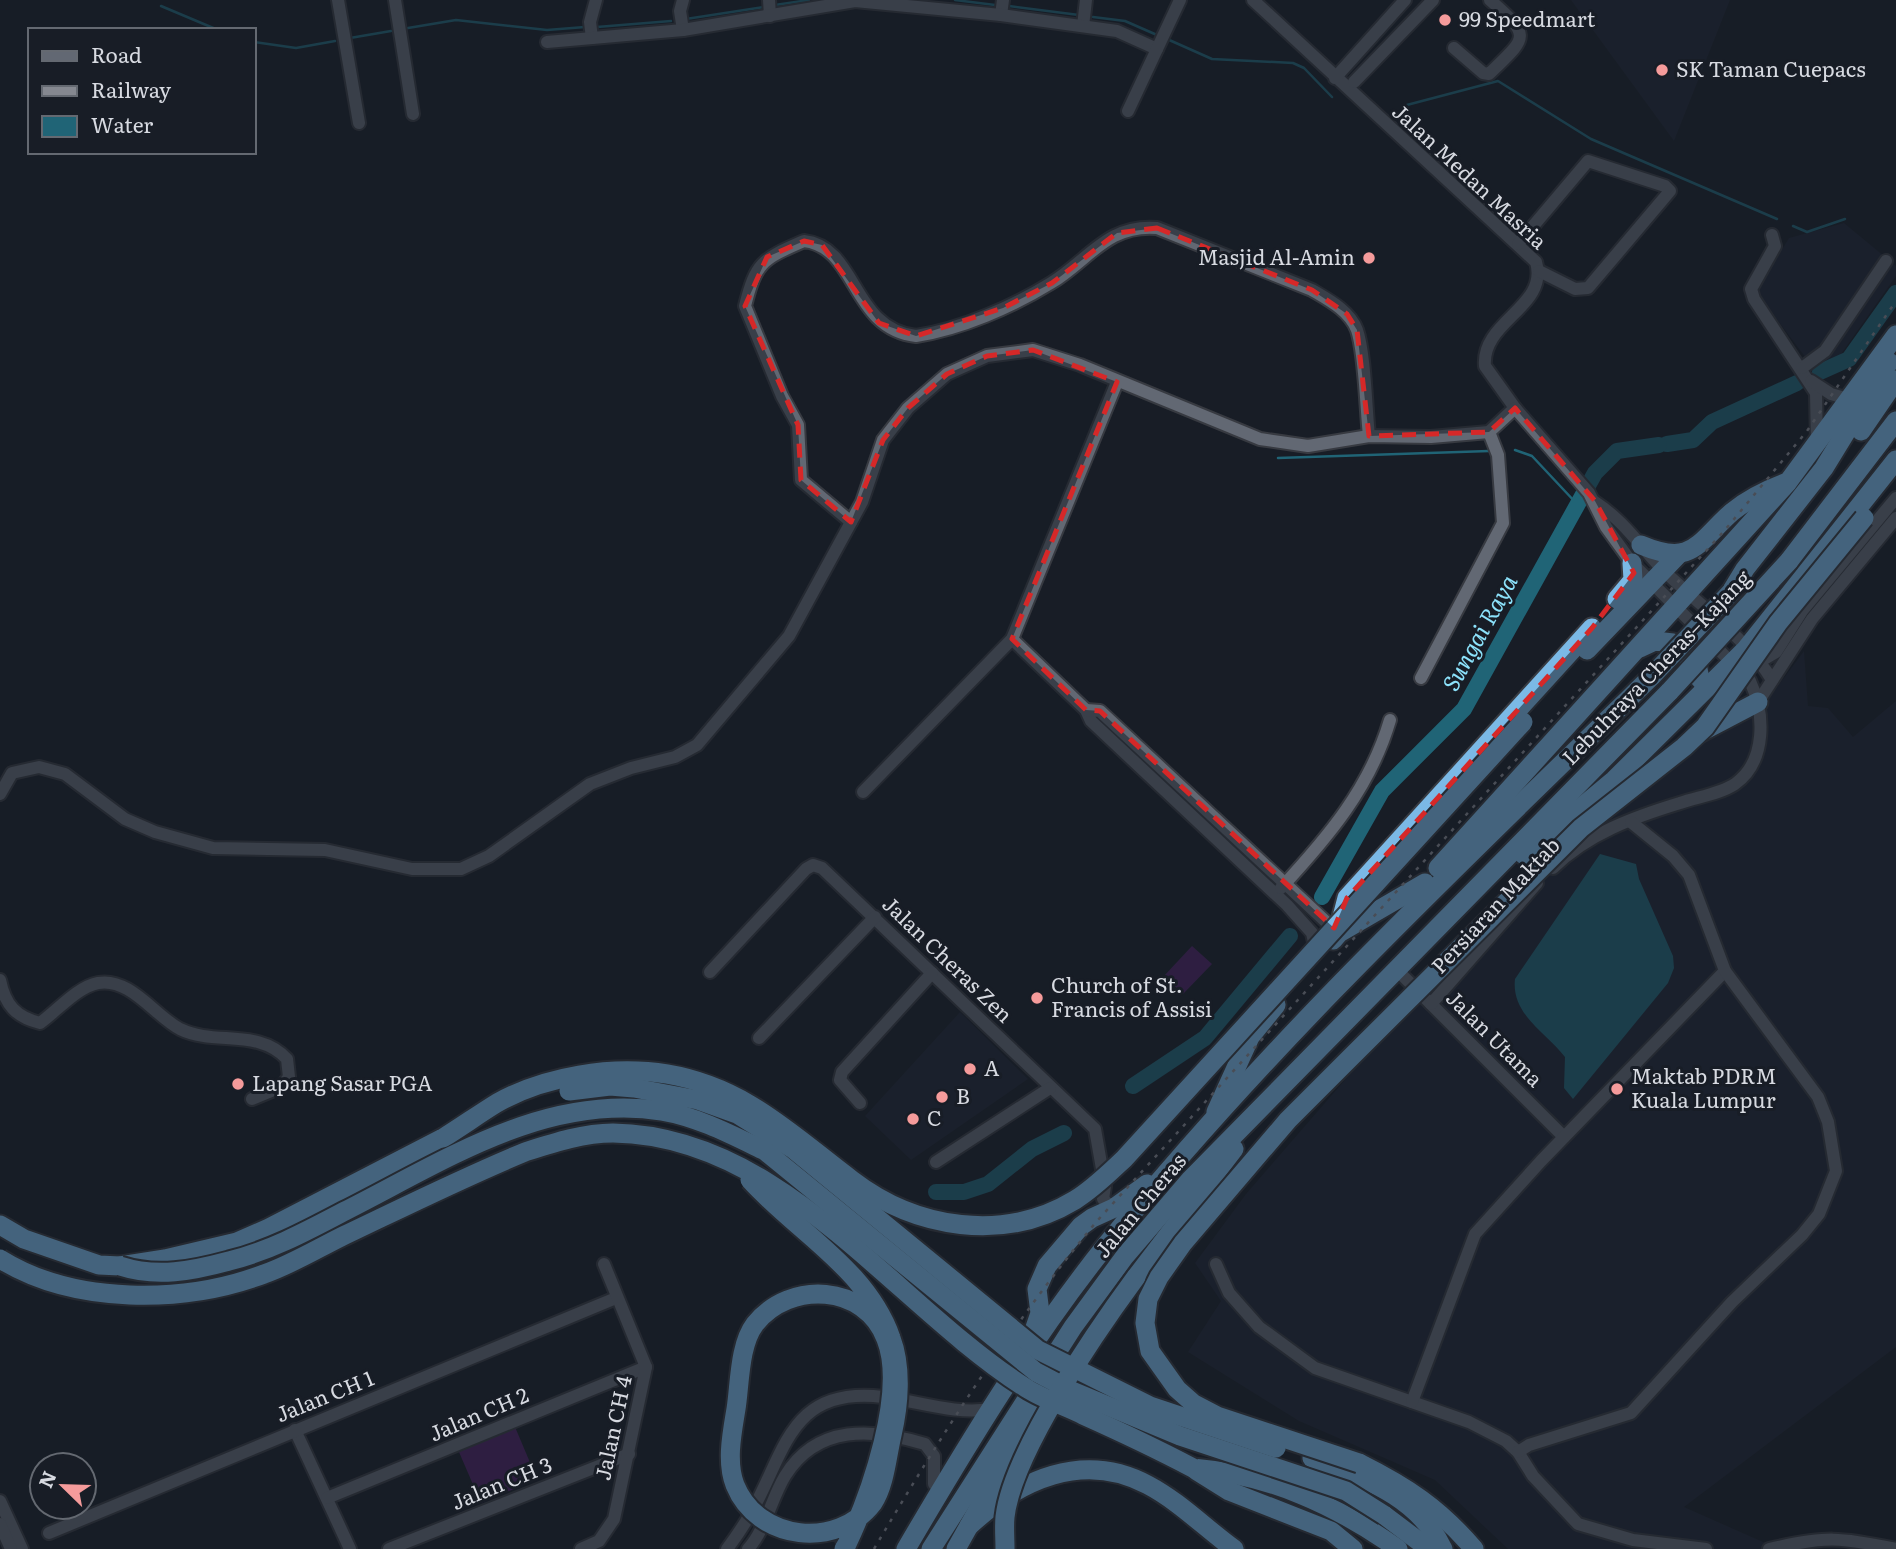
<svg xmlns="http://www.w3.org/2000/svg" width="1896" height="1549" font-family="Literata,serif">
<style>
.built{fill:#1e2533}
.green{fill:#4a2163}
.water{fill:#206476}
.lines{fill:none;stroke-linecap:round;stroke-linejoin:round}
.stream{stroke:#206476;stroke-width:2.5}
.river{stroke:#206476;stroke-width:16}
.minor-casing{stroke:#373a41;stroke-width:16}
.highway-casing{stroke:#373a41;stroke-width:23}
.minor{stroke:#626873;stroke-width:12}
.highway{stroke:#7bb9e6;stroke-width:19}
.rail{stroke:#858890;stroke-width:2.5;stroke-dasharray:3.5 7;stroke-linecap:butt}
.highway-bridge-casing{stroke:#373a41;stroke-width:23;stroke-linecap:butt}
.highway-bridge{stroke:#7bb9e6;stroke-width:19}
.marked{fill:none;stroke:#d62828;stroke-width:5;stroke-dasharray:14 9;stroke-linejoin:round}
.poi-dot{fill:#f59b9b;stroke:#181d26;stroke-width:2.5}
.labels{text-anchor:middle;stroke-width:6;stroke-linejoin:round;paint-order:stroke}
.poi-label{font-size:21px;fill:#d7dae1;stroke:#181d26;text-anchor:start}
.street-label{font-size:21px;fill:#d7dae1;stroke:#181d26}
.water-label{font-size:23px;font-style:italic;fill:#8ce2fb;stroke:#181d26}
</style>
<rect width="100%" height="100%" fill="#181d26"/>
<g class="built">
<polygon points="1571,0 1730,0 1674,141"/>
<polygon points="1844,223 1896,266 1896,276 1839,357 1815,370 1756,292 1789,238"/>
<polygon points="1804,651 1808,706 1828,708 1853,737 1896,701 1896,1347 1684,1507 1779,1549 1508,1549 1435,1480 1299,1421 1188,1352 1221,1301 1195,1263 1246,1194 1429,983 1493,901 1550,845 1734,723 1759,711"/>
<polygon points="960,1012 1028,1079 911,1160 865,1116"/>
</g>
<g class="green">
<polygon points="1192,946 1212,964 1183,994 1164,976"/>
<polygon points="515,1427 537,1479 481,1503 459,1452"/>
</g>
<path class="water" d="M1600,854l36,10 3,15 34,77 1,12 -6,15 -95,116 -9,-11 1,-31c-19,-25 -54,-42 -50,-78z"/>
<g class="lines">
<g class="stream">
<polyline points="955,0 995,5"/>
<polyline points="775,5 809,0"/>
<polyline points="161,6 218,30"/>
<polyline points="1009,6 1079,15"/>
<polyline points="1093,17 1125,21 1157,35"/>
<polyline points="686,19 764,7"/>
<polyline points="597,27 671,21"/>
<polyline points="408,28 456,20 547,30 585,27"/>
<polyline points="350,38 391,31"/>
<polyline points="1167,39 1212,59 1293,63 1304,68 1332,97"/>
<polyline points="254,42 296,48 335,41"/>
<polyline points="1403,106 1498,81 1591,139 1777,219"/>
<polyline points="1793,226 1807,232 1845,219"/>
<polyline points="1515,450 1532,456 1577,504"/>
<polyline points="1278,458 1489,451"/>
</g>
<g class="river">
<polyline points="1820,372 1849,359 1896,293"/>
<polyline points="1667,444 1693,440 1712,422 1797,383"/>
<polyline points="1322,897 1382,791 1464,709 1595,473 1617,451 1659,445"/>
<polyline points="1133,1086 1205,1038 1290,936"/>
<polyline points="936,1192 964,1192 988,1184 1032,1149 1064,1133"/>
</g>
<g class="minor-casing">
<g id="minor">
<polyline points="338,0 359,123"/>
<polyline points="395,0 413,114"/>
<polyline points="769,0 770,16"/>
<path d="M1253,0l283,262c13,45 -55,59 -51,104l30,42 74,85 17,34 26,36 118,118c15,32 17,80 -15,103 -15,10 -38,13 -55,19 -46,14 -93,31 -127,65"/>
<polyline points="1001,15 1003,0"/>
<polyline points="1083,26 1086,0"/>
<polyline points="683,30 680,11 683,0"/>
<polyline points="592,38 590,22 596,0"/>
<polyline points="547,42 683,30 855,1 1001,15 1117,31 1157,49"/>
<path d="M1454,48l29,25 6,1c39,-38 43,-37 1,-74"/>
<polyline points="1335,78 1405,0"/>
<polyline points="1354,82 1433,0"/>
<polyline points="1128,111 1180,0"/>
<polyline points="1772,235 1775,246 1751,289 1754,299 1816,393 1817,442"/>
<polyline points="1518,244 1588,161 1665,186 1670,191 1588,288 1575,289 1539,271"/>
<polyline points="1802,368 1825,351 1886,261"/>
<polyline points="1811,381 1831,394 1848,399"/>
<path d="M1595,502c28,18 45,44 68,68 34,33 85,70 109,110"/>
<path d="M851,522l-50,-42 -3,-55 -16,-29 -37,-90c11,-45 18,-47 59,-65 54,6 47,88 112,95 45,-7 96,-29 135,-53 38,-23 56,-59 106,-55l155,62c17,10 38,21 45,40 8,23 9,79 12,106"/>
<polyline points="1012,639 1086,710 1091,721 1287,905 1312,933 1316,951"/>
<polyline points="1759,662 1776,652 1802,611 1896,498"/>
<polyline points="1421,678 1503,523 1498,455 1489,432"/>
<polyline points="1758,702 1812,619 1896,518"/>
<polyline points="1086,710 1100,711 1338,933"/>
<polyline points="863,792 1012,639 1117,382"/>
<polyline points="0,794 12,773 39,767 65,774 125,819 155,832 213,848 325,850 412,869 461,869 489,856 590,784 631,768 675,757 697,745 789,636 862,502 883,440 908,408 947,374 987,356 1033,350 1080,365 1260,439 1308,446 1369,436 1431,437 1489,432 1515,408"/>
<path d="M1281,888c47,-51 89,-100 109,-168"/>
<polyline points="1396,969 1564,1137"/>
<polyline points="710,972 806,869 813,865 822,868 1095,1129 1105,1186 1103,1199 1108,1204 1118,1204"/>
<path d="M0,980c5,25 16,37 40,43 17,-12 37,-36 58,-40 32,-6 57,33 82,46 35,17 78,-1 107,30l2,18 -8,10 -29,12"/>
<polyline points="1431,1004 1537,883"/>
<polyline points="759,1038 875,917"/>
<polyline points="860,1103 840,1080 842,1072 932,973"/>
<polyline points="936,1162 1050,1088"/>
<polyline points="1216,1264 1229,1293 1259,1327 1315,1368 1469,1422 1506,1441 1518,1452 1533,1476 1578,1524 1633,1540 1706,1549"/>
<polyline points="1412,1402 1475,1234 1541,1161 1725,971"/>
<polyline points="295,1430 350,1549"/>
<polyline points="1518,1452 1529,1445 1631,1413 1732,1302 1802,1235 1819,1214 1836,1171 1828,1122 1818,1097 1725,971 1689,875 1673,856 1631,822"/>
<polyline points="327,1498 646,1367"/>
<polyline points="0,1501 22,1549"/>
<polyline points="0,1524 11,1549"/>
<polyline points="49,1533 616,1298"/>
<polyline points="389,1549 629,1454"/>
<polyline points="581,1549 599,1541 614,1519 646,1367 604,1264"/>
<path d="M727,1549c9,-12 17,-24 24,-36 35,-62 39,-127 132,-116 35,4 72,18 107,12"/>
<path d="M748,1549c18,-20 23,-50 37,-73 32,-52 88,-48 140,-32l9,12v28"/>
<path d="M1769,1549c57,-13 71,-12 127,0"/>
</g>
</g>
<g class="highway-casing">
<g id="highway">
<polyline points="1861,431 1896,380"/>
<path d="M1641,545c52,22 56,-2 91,-33 16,-13 34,-22 53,-29"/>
<polyline points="1789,561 1896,421"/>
<polyline points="1731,592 1745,569 1824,468 1889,362"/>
<polyline points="1617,599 1633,580 1632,563"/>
<polyline points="1640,648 1655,641 1673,643 1698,669 1700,679"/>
<polyline points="1587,650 1678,555"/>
<polyline points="1697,734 1758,702"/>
<polyline points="1524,855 1614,780 1746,649 1896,460"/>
<polyline points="1438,868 1788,482 1896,335"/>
<polyline points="1340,925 1347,898 1592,628"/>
<polyline points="1333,940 1339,933 1425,883"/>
<polyline points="1216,1112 1250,1037 1276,1005"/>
<polyline points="0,1225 24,1239 99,1265 120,1266 165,1259 237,1242 269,1228 443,1138"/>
<polyline points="1136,1277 1234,1149"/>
<polyline points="1030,1342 1040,1313 1037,1289 1047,1266 1081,1226 1092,1218 1114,1208 1147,1184"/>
<path d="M1312,1458c52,21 105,37 131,91"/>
<path d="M1359,1463c48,24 80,45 115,86"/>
<path d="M1193,1468c77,7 143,37 205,81"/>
<polyline points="1197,1471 1229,1491 1331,1531 1353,1549"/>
<polyline points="1384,1515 1429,1549"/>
<path d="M969,1526c50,-46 114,-76 179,-41 32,17 57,43 86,64"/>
<path d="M906,1549c61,-104 125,-210 201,-305 165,-204 358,-385 545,-568"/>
<polyline points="931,1549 1073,1327 1125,1256 1190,1180 1670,691"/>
<polyline points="956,1549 1042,1395"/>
</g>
</g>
<use href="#minor" class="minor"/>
<use href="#highway" class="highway"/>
<path class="rail" d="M874,1549c67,-114 139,-227 223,-328l628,-691 82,-99 89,-130"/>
<g class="highway-bridge-casing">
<g id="highway-bridge">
<polyline points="1652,676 1731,592"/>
<polyline points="1670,691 1789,561"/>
<polyline points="569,1091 610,1086 634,1088 698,1100 737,1114 793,1149 1038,1350 1150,1406 1276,1448"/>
<path d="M443,1138c18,-11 36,-24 54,-35 48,-27 115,-38 170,-29 78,13 125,61 185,106 64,49 152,63 223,20 18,-11 33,-26 49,-41l399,-437"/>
<path d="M750,1180c47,52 117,89 141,158 11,29 8,67 1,97 -5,21 -7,50 -19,68 -35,46 -115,39 -138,-18 -9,-23 -3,-52 1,-76 4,-25 3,-64 19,-85 35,-44 110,-40 131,15 21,53 -16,156 -39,205l-3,5"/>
<path d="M0,1259c74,46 184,45 264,15 26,-9 51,-24 77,-37 61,-29 121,-59 184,-85 28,-9 58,-19 88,-19 169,2 281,171 413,255 17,11 39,18 57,27 38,17 74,34 110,53"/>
<path d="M120,1266c37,12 72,5 109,-5 41,-10 78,-30 116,-50 99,-50 200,-118 317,-100 36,6 70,24 103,40l271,221 36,19 108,45 166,55 38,24"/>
<polyline points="1359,1463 1217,1416 1194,1404 1177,1389 1150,1351 1145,1323 1148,1299 1159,1277 1183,1243 1288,1120 1350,1058 1581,828 1684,747 1705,727 1778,623 1864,518"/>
<path d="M1005,1549c0,-11 -1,-22 0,-32 7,-64 92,-187 131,-240"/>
</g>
</g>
<use href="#highway-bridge" class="highway-bridge"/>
</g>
<path d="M0 0H1896V1549H0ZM1157,228l155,62 35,24 10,16 12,106 120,-4 26,-24 80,93 39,72 -42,55 -245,270 -13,30 -234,-217 -14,-1 -74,-71 105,-257 -84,-32 -46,6 -40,18 -39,34 -25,32 -32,82 -50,-42 -3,-55 -53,-119 22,-49 37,-16 18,4 57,78 37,13 87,-28 49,-25 65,-50z" fill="#181d26" fill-opacity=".55" fill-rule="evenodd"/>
<path class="marked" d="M1157,228l155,62 35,24 10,16 12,106 120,-4 26,-24 80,93 39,72 -42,55 -245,270 -13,30 -234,-217 -14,-1 -74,-71 105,-257 -84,-32 -46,6 -40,18 -39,34 -25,32 -32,82 -50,-42 -3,-55 -53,-119 22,-49 37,-16 18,4 57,78 37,13 87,-28 49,-25 65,-50z"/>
<g class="poi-dot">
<circle cx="1445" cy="20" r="7"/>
<circle cx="1662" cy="70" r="7"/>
<circle cx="1369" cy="258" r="7"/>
<circle cx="1037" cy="998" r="7"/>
<circle cx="970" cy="1069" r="7"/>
<circle cx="238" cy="1084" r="7"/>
<circle cx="1617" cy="1089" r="7"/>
<circle cx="942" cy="1097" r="7"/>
<circle cx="913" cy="1119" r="7"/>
</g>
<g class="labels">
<g class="poi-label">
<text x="1459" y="27">99 Speedmart</text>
<text x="1676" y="77">SK Taman Cuepacs</text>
<text x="1355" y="265" text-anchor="end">Masjid Al-Amin</text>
<text x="1051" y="993">Church of St.<tspan x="1051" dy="24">Francis of Assisi</tspan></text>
<text x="984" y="1076">A</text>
<text x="1631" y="1084">Maktab PDRM<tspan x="1631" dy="24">Kuala Lumpur</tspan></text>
<text x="252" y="1091">Lapang Sasar PGA</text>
<text x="956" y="1104">B</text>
<text x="927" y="1126">C</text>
</g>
<g class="street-label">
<text transform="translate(1469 177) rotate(43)" y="7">Jalan Medan Masria</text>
<text transform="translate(1657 668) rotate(-46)" y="7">Lebuhraya Cheras–Kajang</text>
<text transform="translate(1496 906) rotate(-47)" y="7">Persiaran Maktab</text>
<text transform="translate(947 960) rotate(44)" y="7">Jalan Cheras Zen</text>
<text transform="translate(1494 1039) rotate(45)" y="7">Jalan Utama</text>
<text transform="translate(1141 1206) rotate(-50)" y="7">Jalan Cheras</text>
<text transform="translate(325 1397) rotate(-22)" y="7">Jalan CH 1</text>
<text transform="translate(479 1415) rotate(-23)" y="7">Jalan CH 2</text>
<text transform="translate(614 1428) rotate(-78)" y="7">Jalan CH 4</text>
<text transform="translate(502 1484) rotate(-22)" y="7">Jalan CH 3</text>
</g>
<g class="water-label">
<text transform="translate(1480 633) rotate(-61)" y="8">Sungai Raya</text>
</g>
</g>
<rect x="28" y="28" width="228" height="126" fill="#181d26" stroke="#646971" stroke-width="2"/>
<rect x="42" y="51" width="35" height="10" fill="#626873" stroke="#646971" stroke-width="2"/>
<text x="91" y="63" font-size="21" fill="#d7dae1">Road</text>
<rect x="42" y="86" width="35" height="10" fill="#858890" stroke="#646971" stroke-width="2"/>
<text x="91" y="98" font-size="21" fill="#d7dae1">Railway</text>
<rect x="42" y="116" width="35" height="21" fill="#206476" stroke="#646971" stroke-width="2"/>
<text x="91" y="133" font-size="21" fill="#d7dae1">Water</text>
<g transform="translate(63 1486) rotate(293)"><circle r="33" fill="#181d26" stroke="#646971" stroke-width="2"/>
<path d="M0-5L12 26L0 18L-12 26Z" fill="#f59b9b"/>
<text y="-10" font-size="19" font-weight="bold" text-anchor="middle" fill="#d7dae1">N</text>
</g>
</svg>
